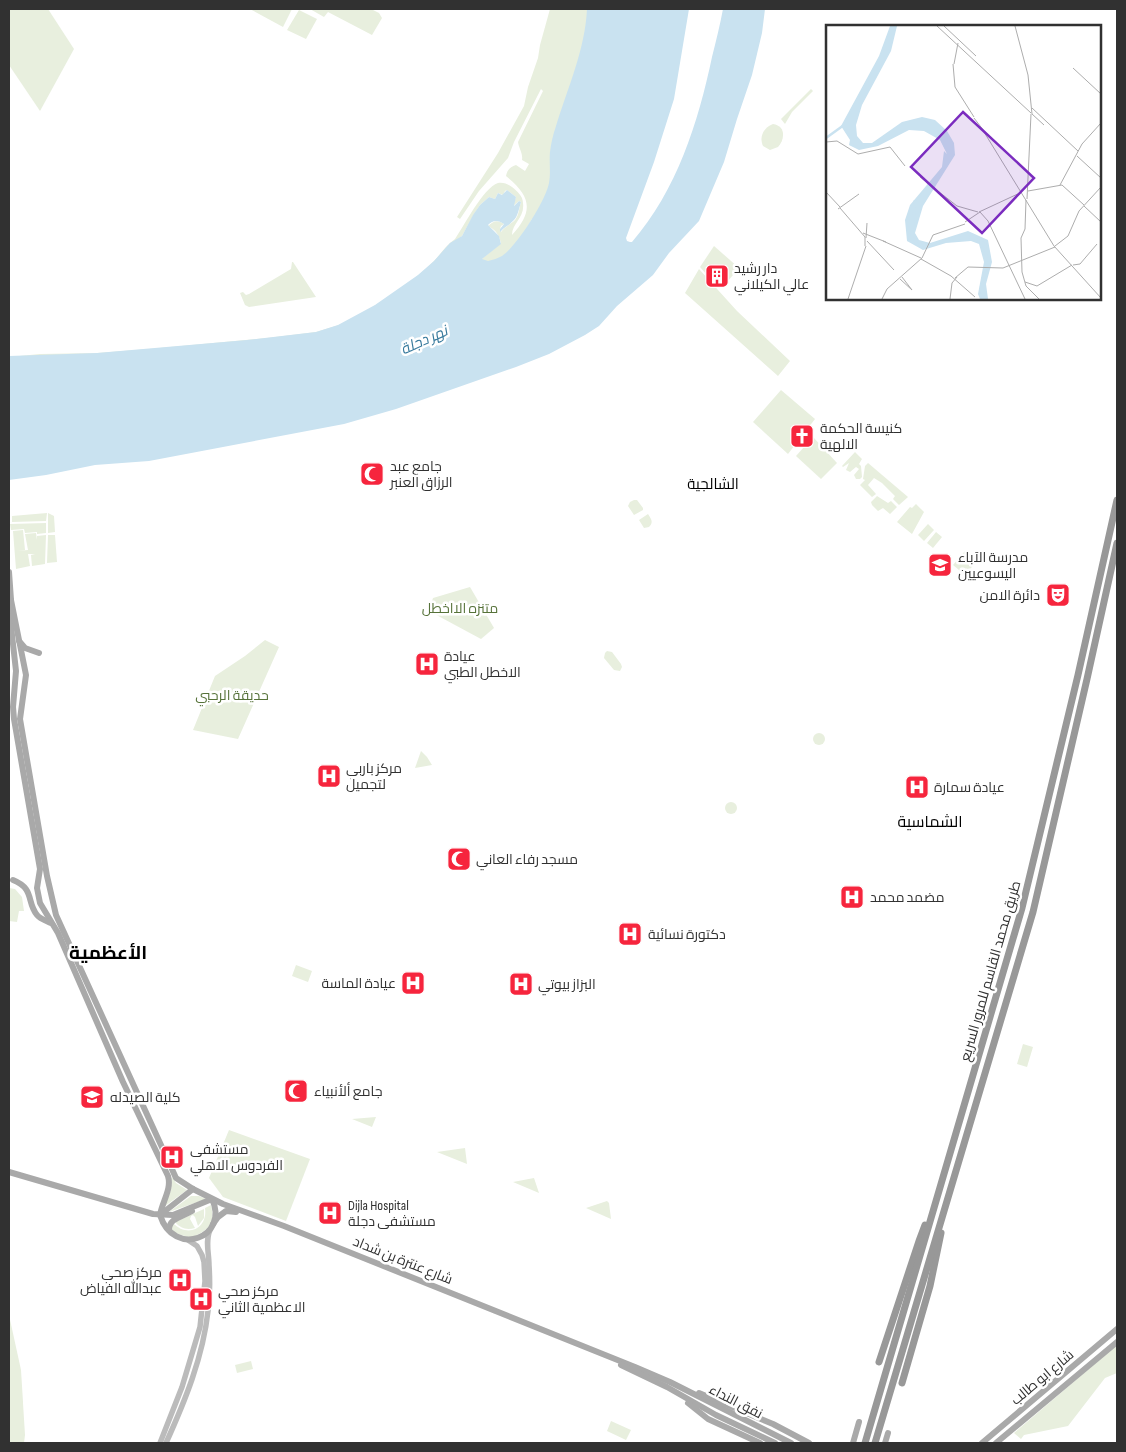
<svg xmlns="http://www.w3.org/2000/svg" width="1126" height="1452" font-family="'Sofia Sans Condensed',Cairo,sans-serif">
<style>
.green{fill:#e8efde}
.water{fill:#c9e2f0}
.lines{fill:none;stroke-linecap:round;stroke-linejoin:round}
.secondary{stroke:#bbb;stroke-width:5.5}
.primary{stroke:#a9a9a9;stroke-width:6}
.highway{stroke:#989898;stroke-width:7}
.labels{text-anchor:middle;stroke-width:5;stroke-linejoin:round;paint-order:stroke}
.poi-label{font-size:14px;fill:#313131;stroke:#fff;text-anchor:start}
.park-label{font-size:14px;fill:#567239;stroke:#fff}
.street-label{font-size:14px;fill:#313131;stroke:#fff}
.water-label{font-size:15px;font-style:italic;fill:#36799c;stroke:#fff}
.neighbourhood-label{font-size:15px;fill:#000;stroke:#fff}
.quarter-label{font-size:16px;fill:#000;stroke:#fff}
.district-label{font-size:19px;font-weight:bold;fill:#000;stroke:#fff}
.inset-river{fill:none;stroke:#c9e2f0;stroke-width:2.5}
.inset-road{fill:none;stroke:#adadad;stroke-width:1}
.view{fill:#7b2cbf;fill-opacity:0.15;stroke:#7b2cbf;stroke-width:2.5}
.inset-edge{fill:none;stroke:#313131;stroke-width:2.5}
</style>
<rect width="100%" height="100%" fill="#fff"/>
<g class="green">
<polygon points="9,9 48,9 74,49 40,111 9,65"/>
<polygon points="250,9 292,9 283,27"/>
<polygon points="310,9 371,9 379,13 382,18 372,35 328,12 324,17"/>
<path d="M550,9h42l-2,24 -5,1 -2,7 5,-2 1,3 -6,10 -1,5 3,4c-1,5 -3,8 -7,12l-1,10 -7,9 -16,53 -1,22 2,6 -1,10 -13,31 -4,6 -5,-1c-4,6 -6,12 -9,18 -8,13 -28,44 -45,25l23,-19c-2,-8 -5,-13 -13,-17 6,-6 10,-6 16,-2l-3,2 -1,3 1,3c4,-6 10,-8 14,-12 4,-5 4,-12 6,-18l-2,-1 -6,5 3,-9 -9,-7 -2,1 -2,4 -5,-2 -3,6 -6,-2 -9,8 -7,11 -11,20 -4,3 -2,3 -1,7 11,11 2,6 -2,2 -47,28 -8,-2 -1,2 5,4 -7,5c9,1 12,-7 19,-12 14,-9 30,-17 45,-24l16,5 -33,22 -24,12 -102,34 -61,13 -28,1 -42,9 -19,2 -38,-4 -55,-1 -18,2 -10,-2 -18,2 -18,-2 -13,-5 31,-3 57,-1 52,-4 118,-11 49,-6 23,-7 19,-9 2,4 17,-11 4,6 23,-8v-2h-2l-19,7 -4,-5 -8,1c22,-14 44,-28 62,-46 8,-8 13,-17 22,-23 9,-13 28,-51 43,-56 5,-1 10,1 14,4 5,4 11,9 11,16 2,15 -11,20 -11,32 22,-24 19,-39 -6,-59 1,-6 4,-9 10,-11l9,6 4,-7 -7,-4c1,-7 -3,-11 -4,-18l25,-51 -2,-2 -27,53 -6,16 -29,33 -19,28 -3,-2 41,-64 26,-47 4,-19 10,-29 2,-13z"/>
<polygon points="299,10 317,19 306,39 287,30"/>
<polygon points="811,89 813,91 792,112 785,124 781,119"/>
<path d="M773,124c13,2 12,15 5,23l-8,3 -7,-4c-4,-9 0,-18 10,-22z"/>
<polygon points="714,246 739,268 727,282 719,288 700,267"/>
<polygon points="292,262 293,262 316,297 249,307 245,305 240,293 243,292 246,295 249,294 291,269"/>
<polygon points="699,269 737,311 790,361 778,376 685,293"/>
<polygon points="781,390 815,419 788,454 753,422"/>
<polygon points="813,437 837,463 821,479 796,456"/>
<polygon points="855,452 862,459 859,464 861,466 862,477 860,479 856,479 854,475 859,469 856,467 850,472 846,470 849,463 843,467 842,466"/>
<polygon points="868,463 908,497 899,505 893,499 895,496 882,483 874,478 868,485 876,494 872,497 860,485 865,480 863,479 865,466"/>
<polygon points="877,496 888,503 891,501 897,507 890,514 883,508 878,511 872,505 871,502"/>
<polygon points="634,500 637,500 643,508 643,510 634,515 628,506 630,502"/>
<polygon points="916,504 924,512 912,534 897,522 910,507 912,508"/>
<polygon points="47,513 46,521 12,522 12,516"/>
<polygon points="48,513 54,516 55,532 48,533"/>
<path d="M648,514c3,5 6,8 1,13l-5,1 -5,-8z"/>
<polygon points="46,523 46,533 37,534 37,532 25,533 24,529 11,530 10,524"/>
<polygon points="928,524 934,530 924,541 918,535"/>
<polygon points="23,530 25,550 17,551 28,550 25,534 36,533 37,540 37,536 46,535 45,564 32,566 31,555 35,554 28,554 30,566 16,569 13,531"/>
<polygon points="936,532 942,537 933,548 927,543"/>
<polygon points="48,535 55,535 57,562 47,563"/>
<polygon points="965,551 977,561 965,575 953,565"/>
<polygon points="470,587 494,628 481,639 429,611 433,598"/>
<polygon points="265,640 279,647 238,739 193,730 215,676 245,656"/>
<polygon points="607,651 612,652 621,664 622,667 620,671 614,670 604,658 605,653"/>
<circle cx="819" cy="739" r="6"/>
<polygon points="421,751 427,757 432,765 415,768"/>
<circle cx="731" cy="808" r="6"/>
<polygon points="9,888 15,889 22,897 24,911 19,911 17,922 9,921"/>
<polygon points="296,965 312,971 308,982 292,976"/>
<polygon points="1023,1044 1033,1047 1027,1067 1017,1064"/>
<polygon points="376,1117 372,1127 352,1119"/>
<polygon points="229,1130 310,1159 286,1221 223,1197 209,1178"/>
<polygon points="465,1148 467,1164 437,1152"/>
<polygon points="172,1177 176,1183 187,1190 165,1206 165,1204 171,1190"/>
<polygon points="534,1178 539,1193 513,1182"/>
<polygon points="191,1196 199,1196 206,1199 169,1212"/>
<polygon points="607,1201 609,1203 611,1219 586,1208"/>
<path d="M211,1205c5,21 -4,25 -20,33l-19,-6 -1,-8 2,-1c14,15 35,6 32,-15z"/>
<path d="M204,1209v9l-6,8 -3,-9 -2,-2 -2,1 -1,3 5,9c-8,2 -14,1 -20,-6z"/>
<polygon points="9,1315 21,1370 25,1435 24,1443 9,1443"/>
<polygon points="1117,1345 1117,1373 1105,1378 1068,1426 1024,1435 1021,1439 1014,1433"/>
<polygon points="251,1361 253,1369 237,1373 235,1365"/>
<polygon points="611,1421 631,1430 626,1440 607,1431"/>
</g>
<path class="water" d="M587,9h102l-15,90 -20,63 -28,76 1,3 3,1h2c45,-52 66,-119 80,-185 4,-16 8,-32 11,-48h42l-3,24 -10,42 -15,44 -13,43 -25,59 -30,32 -16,22 -36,31 -18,20 -14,9 -36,19 -33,13 -120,42 -52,15 -195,37 -54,4 -49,10 -37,5v-124l88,-3 150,-13 69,-8 22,-7 37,-20 43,-30 16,-14 16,-18 12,-7 11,-21 7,-10 9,-8 6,2 3,-6 4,2 5,-5 9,7 -2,9 5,-5 2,1c-2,6 -3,15 -8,19 -5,5 -7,5 -13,11v-3l4,-5c-6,-4 -11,-4 -16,1l11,11 2,8 -19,15 6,2c5,-1 10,-3 14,-5 15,-10 44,-56 47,-73 2,-10 0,-21 1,-31 1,-9 3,-17 6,-26 12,-39 29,-76 31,-117z"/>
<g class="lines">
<g class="secondary">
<polyline points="160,1443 182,1387 200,1327 205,1281 204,1262 202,1255 197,1246 188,1240"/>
<path d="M166,1443c19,-42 37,-86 42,-132 2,-15 2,-31 1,-46 0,-12 -4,-24 1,-35"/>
</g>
<g class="primary">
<path d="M9,572l2,28 -1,17 6,54 -3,36 1,12 26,150 -3,19 3,15 18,30 65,149 45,94c4,13 -6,26 -8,39"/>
<polyline points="11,600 26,675 20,719 47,876 56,915 176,1178 193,1189 223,1204 284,1226 635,1367 670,1382 791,1443"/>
<polyline points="19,641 25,648 39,653"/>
<path d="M13,880c22,9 13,21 24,35 3,4 10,6 14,8"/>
<polyline points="9,1172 153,1214 173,1215 212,1199"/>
<path d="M160,1215c14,44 70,22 52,-16"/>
<polyline points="160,1215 193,1189"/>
<polyline points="213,1224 218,1217 226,1211 236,1212"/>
<path d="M169,1230c0,-12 13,-13 23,-19"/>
<polyline points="621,1365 667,1387 716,1415 775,1443"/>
<polyline points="699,1393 773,1424 809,1443"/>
<polyline points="688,1403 708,1419 760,1443"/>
<polyline points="853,1443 859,1422"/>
<polyline points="885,1443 888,1433"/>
<polyline points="982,1443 1117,1329"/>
<polyline points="996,1443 1117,1342"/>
</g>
<g class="highway">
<polyline points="879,1362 919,1241 925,1225"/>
<polyline points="902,1383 930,1286 941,1233"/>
<polyline points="865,1443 1022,908 1078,675 1117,500"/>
<polyline points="875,1443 1033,912 1087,679 1117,543"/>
</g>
</g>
<defs>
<g id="building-square" transform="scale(1.25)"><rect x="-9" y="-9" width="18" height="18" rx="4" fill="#f6253d" stroke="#fff"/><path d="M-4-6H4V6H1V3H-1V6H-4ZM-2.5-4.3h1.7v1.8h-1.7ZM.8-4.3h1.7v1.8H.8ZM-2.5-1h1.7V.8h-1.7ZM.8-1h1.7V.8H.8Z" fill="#fff"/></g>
<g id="church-square" transform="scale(1.25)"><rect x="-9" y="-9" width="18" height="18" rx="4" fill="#f6253d" stroke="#fff"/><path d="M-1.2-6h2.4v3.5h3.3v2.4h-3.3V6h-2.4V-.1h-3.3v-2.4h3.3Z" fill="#fff"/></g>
<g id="mosque-square" transform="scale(1.25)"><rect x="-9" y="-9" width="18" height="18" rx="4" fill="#f6253d" stroke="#fff"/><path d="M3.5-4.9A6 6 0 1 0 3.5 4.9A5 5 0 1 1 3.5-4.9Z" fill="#fff"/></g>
<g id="school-square" transform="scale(1.25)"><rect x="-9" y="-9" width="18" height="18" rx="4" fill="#f6253d" stroke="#fff"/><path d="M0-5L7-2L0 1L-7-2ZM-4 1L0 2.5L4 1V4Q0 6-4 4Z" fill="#fff"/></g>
<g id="theatre-square" transform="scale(1.25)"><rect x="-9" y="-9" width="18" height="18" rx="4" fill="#f6253d" stroke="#fff"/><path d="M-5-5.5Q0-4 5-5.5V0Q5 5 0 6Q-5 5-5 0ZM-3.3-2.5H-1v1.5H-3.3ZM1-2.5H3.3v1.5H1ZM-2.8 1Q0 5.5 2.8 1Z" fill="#fff"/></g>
<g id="hospital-square" transform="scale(1.25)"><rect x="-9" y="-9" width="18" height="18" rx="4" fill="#f6253d" stroke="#fff"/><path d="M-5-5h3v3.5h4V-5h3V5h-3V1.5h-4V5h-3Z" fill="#fff"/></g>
<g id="university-square" transform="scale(1.25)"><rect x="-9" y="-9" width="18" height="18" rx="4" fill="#f6253d" stroke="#fff"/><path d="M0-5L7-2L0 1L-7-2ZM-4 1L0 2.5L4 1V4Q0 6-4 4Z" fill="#fff"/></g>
</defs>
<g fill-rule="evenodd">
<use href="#building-square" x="717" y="276"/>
<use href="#church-square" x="802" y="436"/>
<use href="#mosque-square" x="372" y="474"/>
<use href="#school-square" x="940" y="565"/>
<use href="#theatre-square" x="1058" y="595"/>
<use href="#hospital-square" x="427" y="664"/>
<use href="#hospital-square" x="329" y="776"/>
<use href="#hospital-square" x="917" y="787"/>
<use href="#mosque-square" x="459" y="859"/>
<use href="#hospital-square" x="852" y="897"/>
<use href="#hospital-square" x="630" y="934"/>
<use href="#hospital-square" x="413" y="983"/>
<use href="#hospital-square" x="521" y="984"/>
<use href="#mosque-square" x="296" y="1091"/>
<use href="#university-square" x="92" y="1097"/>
<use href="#hospital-square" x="172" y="1157"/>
<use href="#hospital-square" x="330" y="1213"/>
<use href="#hospital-square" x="180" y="1280"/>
<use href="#hospital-square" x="201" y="1299"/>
</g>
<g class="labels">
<g class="poi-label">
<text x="734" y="273">دار رشيد<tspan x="734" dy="16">عالي الكيلاني</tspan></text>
<text x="820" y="433">كنيسة الحكمة<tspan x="820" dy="16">الالهية</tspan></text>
<text x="390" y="471">جامع عبد<tspan x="390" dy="16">الرزاق العنبر</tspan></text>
<text x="958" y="562">مدرسة الآباء<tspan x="958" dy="16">اليسوعيين</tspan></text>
<text x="1040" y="600" text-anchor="end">دائرة الامن</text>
<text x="444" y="661">عيادة<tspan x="444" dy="16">الاخطل الطبي</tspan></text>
<text x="346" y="773">مركز باربي<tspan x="346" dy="16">لتجميل</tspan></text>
<text x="934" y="792">عيادة سمارة</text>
<text x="476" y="864">مسجد رفاء العاني</text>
<text x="870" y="902">مضمد محمد</text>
<text x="648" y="939">دكتورة نسائية</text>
<text x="396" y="988" text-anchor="end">عيادة الماسة</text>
<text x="538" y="989">البزاز بيوتي</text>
<text x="314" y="1096">جامع ألأنبياء</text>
<text x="110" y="1102">كلية الصيدله</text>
<text x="190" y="1154">مستشفى<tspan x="190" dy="16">الفردوس الاهلي</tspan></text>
<text x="348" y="1210">Dijla Hospital<tspan x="348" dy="16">مستشفى دجلة</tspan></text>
<text x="162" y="1277" text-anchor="end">مركز صحي<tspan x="162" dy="16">عبدالله الفياض</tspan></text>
<text x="218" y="1296">مركز صحي<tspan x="218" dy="16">الاعظمية الثاني</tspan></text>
</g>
<g class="park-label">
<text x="460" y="613">متنزه الااخطل</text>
<text x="232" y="700">حديقة الرحبي</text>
</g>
<g class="street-label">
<text transform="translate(990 971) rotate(-74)" y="5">طريق محمد القاسم للمرور السريع</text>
<text transform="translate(403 1260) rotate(22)" y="5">شارع عنترة بن شداد</text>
<text transform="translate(1042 1377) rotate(-40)" y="5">شارع ابو طالب</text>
<text transform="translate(736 1401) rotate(27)" y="5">نفق النداء</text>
</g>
<g class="water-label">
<text transform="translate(424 340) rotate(-24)" y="5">نهر دجلة</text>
</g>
<g class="neighbourhood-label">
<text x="713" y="489">الشالجية</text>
</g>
<g class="quarter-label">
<text x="930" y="827">الشماسية</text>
</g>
<g class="district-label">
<text x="108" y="959">الأعظمية</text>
</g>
</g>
<g transform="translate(826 25)">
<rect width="275" height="275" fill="#fff"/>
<path d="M64,1h7l-6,25 -29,54 -6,20 1,11 6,7h9l30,-21 20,-5 13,3 12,11 7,12 1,12 -32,51 -8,27 4,7 11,3 38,-12 20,9 4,22 -6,22 2,15h-8l-2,-5 6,-32 -5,-18 -8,-3 -25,2 -23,7 -16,-9 -2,-21 5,-15 32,-38 2,-16 3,3 -7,-14 -16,-9 -15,-1 -31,16 -19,4 -10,-5 1,-5 -9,-14 38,-70z" fill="#c9e2f0"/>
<path class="inset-river" d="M0,113l18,-13M89,175l-3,37 5,7 9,2M153,216l7,8v17M104,220l20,-6 23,-2 12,7 2,21M157,274l-2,-12 4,-17M159,274l-3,-12 4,-18"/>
<path class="inset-road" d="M111,1l94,87M118,1l32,30M189,1l13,49 4,39 12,11M127,39l2,23 19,30M128,39l4,-21M247,43l28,26M206,83l46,43M148,93l10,13M158,107l70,114 47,52M0,117l11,-1 21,13 32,-7 15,19M251,131l24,22M94,152l37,29 21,6M234,160l22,-41 19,-21M202,166l34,-6 22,20M0,167l14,15M201,174l4,-85M200,175l-1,29 -4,9 1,34 4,14 13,13M258,181l17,16M14,183l25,29v9M12,184l21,-15M153,187l43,-20M154,187l8,9 37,78M139,197l15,-10M37,208l23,9M40,213l1,-15M41,216l27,29M57,216l38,17M229,221l13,-10 11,-25 22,-24M95,234l30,17 24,21M247,240l7,-1 17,-20M129,253l13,-11 35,1 52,-21M74,254l12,11 -10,-13M199,257l12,4 35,-21M22,274l18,-53M56,274l5,-10 35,-31 11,-23 32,-11M124,274l2,-16 5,-6"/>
<path class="view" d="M137,87l71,66 -52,55 -71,-66z"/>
<rect width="275" height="275" class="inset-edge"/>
</g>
<rect width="1126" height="1452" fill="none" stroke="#313131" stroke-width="20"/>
</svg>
